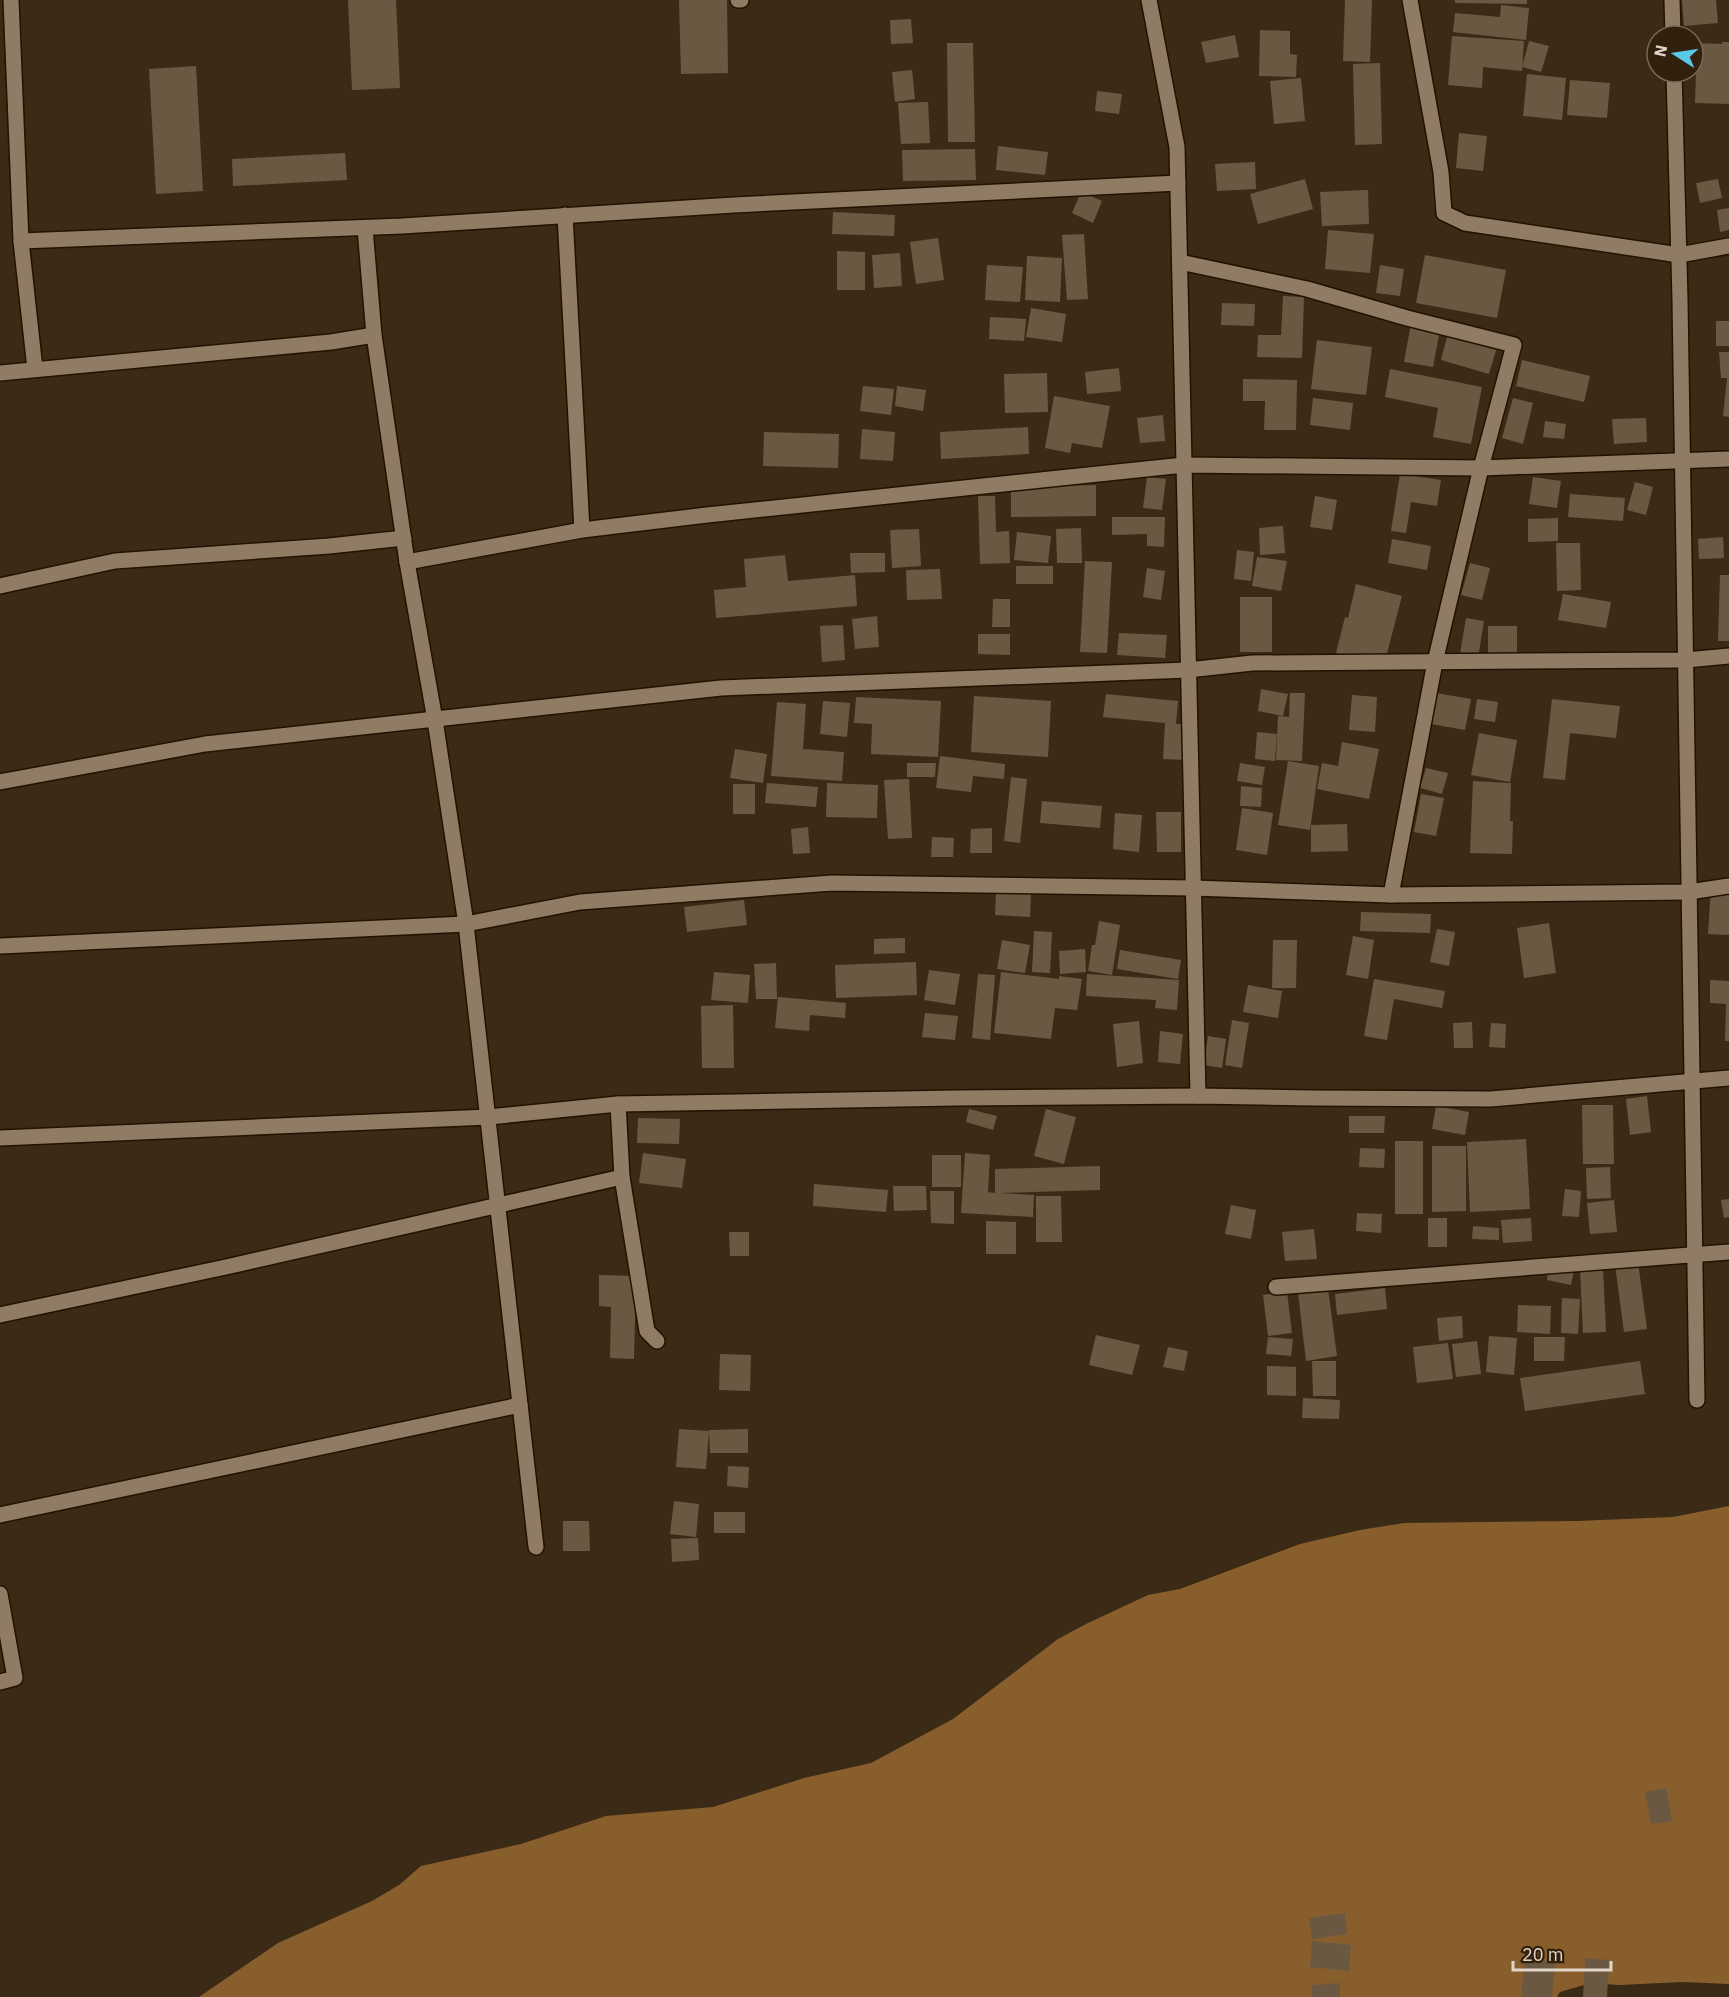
<svg xmlns="http://www.w3.org/2000/svg" width="1729" height="1997" font-family="'IBM Plex Sans',sans-serif">
<style>
.water{fill:#885f2c}
.building{fill:#6b5843}
.lines{fill:none;stroke-linecap:round;stroke-linejoin:round}
.minor-casing{stroke:#221201;stroke-width:18}
.minor{stroke:#907c65;stroke-width:15}
</style>
<rect width="100%" height="100%" fill="#3b2a16"/>
<polygon class="water" points="1729,1506 1729,1984 1682,1982 1619,1985 1591,1983 1560,1992 1557,1997 199,1997 278,1943 372,1901 399,1885 421,1866 521,1844 606,1816 713,1807 804,1778 871,1763 953,1719 1058,1639 1086,1624 1148,1595 1180,1589 1300,1544 1360,1530 1404,1523 1577,1521 1673,1517"/>
<g class="building">
<polygon points="348,0 396,0 400,88 352,90"/>
<polygon points="679,0 727,0 728,73 681,74"/>
<polygon points="1345,0 1372,0 1370,62 1343,61"/>
<polygon points="1455,0 1527,0 1527,4 1455,3"/>
<polygon points="1682,0 1716,0 1718,23 1684,26"/>
<polygon points="1501,5 1529,8 1526,40 1453,32 1455,13 1500,17"/>
<polygon points="911,19 913,43 891,44 890,20"/>
<polygon points="1260,30 1290,31 1290,54 1297,55 1296,77 1259,76"/>
<polygon points="1235,35 1239,57 1206,63 1201,42"/>
<polygon points="1452,36 1524,41 1522,71 1483,67 1482,88 1448,85"/>
<polygon points="1529,41 1549,46 1541,72 1522,67"/>
<polygon points="1722,42 1729,42 1729,104 1695,103 1697,43 1722,44"/>
<polygon points="947,43 973,43 975,142 948,142"/>
<polygon points="1380,63 1382,144 1355,145 1353,64"/>
<polygon points="196,66 203,191 156,194 149,69"/>
<polygon points="912,70 915,99 895,102 892,72"/>
<polygon points="1527,74 1566,78 1562,120 1523,116"/>
<polygon points="1301,78 1305,121 1274,124 1270,81"/>
<polygon points="1570,80 1610,83 1607,118 1567,115"/>
<polygon points="1097,91 1122,94 1119,114 1095,111"/>
<polygon points="928,102 930,143 901,144 898,103"/>
<polygon points="1459,133 1487,136 1483,171 1456,168"/>
<polygon points="998,146 1048,152 1045,175 996,170"/>
<polygon points="975,149 976,180 903,181 902,150"/>
<polygon points="345,153 347,180 233,186 232,159"/>
<polygon points="1255,162 1256,189 1217,191 1215,164"/>
<polygon points="1305,179 1313,209 1258,224 1250,194"/>
<polygon points="1718,179 1722,198 1700,203 1696,183"/>
<polygon points="1368,190 1369,224 1322,226 1320,192"/>
<polygon points="1081,192 1102,201 1093,223 1072,213"/>
<polygon points="1729,208 1729,230 1720,232 1717,210"/>
<polygon points="833,212 895,215 894,236 832,234"/>
<polygon points="1328,230 1374,234 1370,273 1325,269"/>
<polygon points="1084,234 1088,299 1067,300 1062,235"/>
<polygon points="938,238 944,280 916,284 910,242"/>
<polygon points="837,251 865,252 865,290 837,290"/>
<polygon points="900,253 902,286 874,288 872,255"/>
<polygon points="1425,255 1506,270 1497,318 1416,303"/>
<polygon points="1027,256 1062,258 1060,302 1025,300"/>
<polygon points="987,265 1023,267 1020,302 985,300"/>
<polygon points="1380,265 1404,269 1400,296 1376,293"/>
<polygon points="1283,296 1304,297 1302,358 1257,357 1258,335 1281,335"/>
<polygon points="1222,303 1255,304 1254,326 1221,325"/>
<polygon points="1031,308 1066,314 1062,342 1026,337"/>
<polygon points="990,317 1026,319 1024,341 989,339"/>
<rect x="1716" y="321" width="13" height="25"/>
<polygon points="1411,324 1440,330 1433,367 1404,362"/>
<polygon points="1448,333 1497,347 1489,374 1441,360"/>
<polygon points="1317,340 1372,347 1366,395 1311,389"/>
<polygon points="1719,352 1729,352 1729,417 1723,416 1727,378 1721,378"/>
<polygon points="1522,360 1590,376 1584,402 1516,386"/>
<polygon points="1119,368 1121,391 1087,394 1085,372"/>
<polygon points="1390,369 1482,387 1471,444 1433,437 1438,408 1385,397"/>
<polygon points="1047,373 1048,412 1005,413 1004,374"/>
<polygon points="1243,379 1297,380 1296,430 1264,430 1265,401 1243,401"/>
<polygon points="863,386 894,389 891,415 860,411"/>
<polygon points="897,386 926,390 923,411 895,406"/>
<polygon points="1054,396 1110,406 1102,448 1072,443 1070,453 1045,448"/>
<polygon points="1313,398 1353,403 1350,430 1310,425"/>
<polygon points="1513,398 1533,403 1523,444 1502,438"/>
<polygon points="1163,415 1165,441 1140,443 1137,418"/>
<polygon points="1646,418 1647,442 1614,444 1612,419"/>
<polygon points="1545,421 1566,424 1564,439 1543,437"/>
<polygon points="1028,427 1029,454 941,459 940,432"/>
<polygon points="862,429 895,432 893,461 860,459"/>
<polygon points="764,432 839,434 838,468 763,466"/>
<polygon points="1400,474 1441,480 1437,506 1411,502 1406,533 1391,531"/>
<polygon points="1147,477 1166,479 1162,510 1143,508"/>
<polygon points="1533,477 1561,481 1557,508 1529,504"/>
<polygon points="1635,482 1653,487 1646,515 1627,510"/>
<polygon points="1096,485 1096,516 1011,517 1011,487"/>
<polygon points="1570,494 1625,498 1623,521 1568,517"/>
<polygon points="978,496 995,496 996,532 1009,531 1010,563 980,564"/>
<polygon points="1315,496 1337,500 1332,530 1310,527"/>
<polygon points="1112,517 1165,517 1164,547 1147,546 1147,534 1112,535"/>
<polygon points="1558,518 1558,541 1528,542 1528,519"/>
<polygon points="1283,526 1285,553 1260,555 1259,528"/>
<polygon points="1081,528 1082,563 1057,563 1056,529"/>
<polygon points="919,529 921,566 892,568 890,530"/>
<polygon points="1017,532 1051,536 1048,563 1014,560"/>
<polygon points="1723,537 1724,558 1699,559 1698,539"/>
<polygon points="1392,539 1431,546 1427,570 1388,563"/>
<polygon points="1556,543 1580,543 1581,590 1557,591"/>
<polygon points="1237,550 1254,552 1251,581 1234,579"/>
<polygon points="850,553 885,553 885,572 851,573"/>
<polygon points="785,555 788,581 855,575 857,606 716,618 714,590 746,587 744,559"/>
<polygon points="1257,557 1287,561 1281,591 1252,586"/>
<polygon points="1085,561 1112,562 1107,653 1080,652"/>
<polygon points="1470,563 1490,568 1482,600 1461,595"/>
<rect x="1016" y="566" width="37" height="18"/>
<polygon points="1147,568 1165,571 1161,600 1143,597"/>
<polygon points="940,569 942,599 907,600 906,570"/>
<polygon points="1720,575 1729,575 1729,641 1718,641"/>
<polygon points="1356,584 1402,596 1384,665 1336,653 1345,617 1348,618"/>
<polygon points="1563,594 1611,602 1606,628 1558,620"/>
<rect x="1240" y="597" width="32" height="55"/>
<polygon points="993,599 1010,599 1010,627 992,627"/>
<polygon points="877,616 879,647 855,649 852,619"/>
<polygon points="1466,618 1484,621 1478,658 1460,654"/>
<polygon points="843,625 845,660 822,662 820,626"/>
<rect x="1488" y="626" width="29" height="34"/>
<polygon points="1119,633 1167,635 1165,658 1117,655"/>
<polygon points="978,634 1010,634 1010,655 978,654"/>
<polygon points="1261,689 1288,694 1283,716 1258,711"/>
<polygon points="1290,693 1305,693 1302,761 1276,760 1278,716 1289,717"/>
<polygon points="1436,693 1471,699 1465,730 1431,724"/>
<polygon points="1106,694 1178,701 1176,724 1187,724 1186,760 1163,759 1165,723 1103,717"/>
<polygon points="1352,695 1377,697 1375,732 1349,730"/>
<polygon points="974,696 1051,701 1048,757 971,752"/>
<polygon points="856,697 941,701 938,757 871,754 872,724 854,723"/>
<polygon points="1477,699 1498,702 1495,722 1474,719"/>
<polygon points="1552,699 1620,706 1616,738 1570,733 1565,780 1543,778"/>
<polygon points="823,701 850,703 847,737 820,734"/>
<polygon points="777,702 806,704 803,749 844,752 842,781 771,776"/>
<polygon points="1257,732 1277,734 1275,761 1255,759"/>
<polygon points="1479,733 1517,740 1510,782 1471,775"/>
<polygon points="1342,742 1379,749 1369,799 1317,789 1322,763 1338,766"/>
<polygon points="735,749 767,754 763,783 730,778"/>
<polygon points="940,756 1005,764 1004,779 973,776 971,792 936,788"/>
<polygon points="1288,761 1319,766 1310,830 1278,825"/>
<polygon points="907,763 936,763 935,777 907,777"/>
<polygon points="1240,763 1265,767 1262,785 1237,781"/>
<polygon points="1426,768 1448,773 1442,794 1420,788"/>
<polygon points="1011,777 1027,779 1020,843 1004,841"/>
<polygon points="909,779 912,838 888,839 884,780"/>
<polygon points="1473,781 1511,783 1510,821 1513,821 1512,854 1470,853"/>
<polygon points="767,783 818,787 816,807 765,803"/>
<polygon points="827,783 878,785 877,818 826,817"/>
<rect x="733" y="784" width="22" height="30"/>
<polygon points="1241,786 1262,788 1261,807 1240,806"/>
<polygon points="1421,794 1444,798 1436,836 1414,832"/>
<polygon points="1042,801 1102,806 1100,828 1040,823"/>
<polygon points="1242,808 1273,813 1267,855 1236,850"/>
<polygon points="1156,812 1181,812 1181,852 1157,852"/>
<polygon points="1115,813 1142,815 1139,852 1113,849"/>
<polygon points="1347,824 1348,851 1311,852 1311,825"/>
<polygon points="808,827 810,853 793,854 791,829"/>
<polygon points="992,828 992,853 970,853 971,829"/>
<polygon points="932,837 954,838 953,857 931,857"/>
<polygon points="1711,888 1729,889 1729,935 1708,934"/>
<polygon points="996,893 1031,894 1030,917 995,915"/>
<polygon points="744,900 747,925 687,932 684,907"/>
<polygon points="1361,912 1431,914 1430,933 1360,931"/>
<polygon points="1099,921 1120,925 1112,975 1088,971 1092,945 1095,945"/>
<polygon points="1549,923 1556,973 1524,978 1517,928"/>
<polygon points="1437,929 1455,932 1449,966 1430,962"/>
<polygon points="1034,931 1052,932 1050,973 1032,972"/>
<polygon points="1353,936 1374,940 1368,979 1346,975"/>
<polygon points="905,938 905,953 874,954 874,939"/>
<polygon points="1002,940 1030,945 1025,973 997,969"/>
<polygon points="1273,940 1297,940 1296,988 1272,988"/>
<polygon points="1085,949 1086,972 1060,974 1059,951"/>
<polygon points="1120,950 1181,960 1178,979 1117,969"/>
<polygon points="916,962 917,995 836,998 835,965"/>
<polygon points="776,963 777,999 756,999 754,964"/>
<polygon points="929,970 960,974 955,1005 924,1000"/>
<polygon points="714,972 750,975 748,1003 711,1000"/>
<polygon points="1001,972 1059,979 1059,976 1082,979 1077,1010 1055,1008 1051,1039 994,1033"/>
<polygon points="978,974 995,975 990,1040 972,1038"/>
<polygon points="1087,974 1179,980 1177,1010 1155,1008 1156,1000 1086,996"/>
<polygon points="1374,979 1445,991 1442,1008 1394,999 1387,1040 1364,1036"/>
<polygon points="1710,980 1729,981 1729,1041 1725,1041 1726,1004 1710,1003"/>
<polygon points="1248,985 1282,991 1278,1018 1243,1012"/>
<polygon points="778,997 846,1003 845,1018 810,1015 809,1031 775,1028"/>
<polygon points="733,1005 734,1068 702,1068 701,1006"/>
<polygon points="925,1013 958,1016 955,1040 922,1037"/>
<polygon points="1232,1020 1249,1023 1242,1068 1225,1065"/>
<polygon points="1139,1021 1143,1063 1117,1067 1113,1024"/>
<polygon points="1472,1022 1473,1048 1454,1048 1453,1023"/>
<polygon points="1491,1023 1506,1024 1505,1048 1489,1047"/>
<polygon points="1160,1031 1183,1034 1180,1064 1158,1062"/>
<polygon points="1208,1036 1226,1039 1222,1068 1204,1065"/>
<polygon points="1647,1096 1651,1132 1630,1135 1626,1099"/>
<polygon points="1582,1105 1613,1105 1614,1164 1583,1164"/>
<polygon points="1436,1106 1469,1112 1465,1135 1432,1129"/>
<polygon points="969,1109 997,1116 993,1130 966,1122"/>
<polygon points="1046,1109 1076,1117 1064,1164 1034,1156"/>
<polygon points="1349,1116 1385,1116 1384,1133 1349,1133"/>
<polygon points="638,1118 680,1119 679,1144 637,1143"/>
<polygon points="1526,1139 1530,1209 1470,1212 1467,1142"/>
<rect x="1395" y="1141" width="28" height="73"/>
<polygon points="1432,1146 1466,1146 1466,1211 1432,1212"/>
<polygon points="1360,1148 1385,1149 1384,1168 1359,1167"/>
<polygon points="643,1153 686,1159 682,1188 639,1183"/>
<polygon points="965,1153 990,1155 988,1192 995,1193 995,1169 1100,1166 1100,1190 999,1193 1034,1195 1033,1217 961,1213"/>
<rect x="932" y="1155" width="29" height="32"/>
<polygon points="1610,1167 1611,1198 1587,1199 1586,1168"/>
<polygon points="814,1184 888,1190 886,1212 813,1206"/>
<polygon points="893,1186 926,1186 927,1210 894,1211"/>
<polygon points="1565,1189 1581,1191 1579,1217 1562,1216"/>
<polygon points="930,1191 954,1191 954,1224 931,1223"/>
<polygon points="1036,1196 1061,1196 1062,1242 1036,1242"/>
<polygon points="1729,1199 1729,1217 1724,1218 1721,1200"/>
<polygon points="1614,1200 1617,1232 1590,1234 1587,1203"/>
<polygon points="1231,1205 1256,1210 1251,1239 1225,1234"/>
<polygon points="1357,1213 1382,1214 1381,1233 1356,1231"/>
<rect x="1428" y="1218" width="19" height="29"/>
<polygon points="1531,1218 1532,1241 1503,1243 1501,1220"/>
<polygon points="986,1221 1016,1222 1016,1254 986,1254"/>
<polygon points="1473,1226 1499,1228 1499,1240 1472,1239"/>
<polygon points="1314,1229 1317,1259 1285,1261 1282,1232"/>
<polygon points="729,1232 749,1232 749,1256 730,1256"/>
<polygon points="1638,1262 1647,1329 1624,1332 1615,1265"/>
<polygon points="1549,1266 1574,1270 1571,1285 1547,1280"/>
<polygon points="1603,1267 1606,1332 1583,1333 1580,1268"/>
<polygon points="599,1275 636,1276 634,1359 610,1358 611,1307 599,1306"/>
<polygon points="1385,1288 1387,1309 1337,1315 1335,1294"/>
<polygon points="1328,1289 1337,1356 1306,1361 1298,1293"/>
<polygon points="1287,1292 1292,1333 1268,1336 1263,1295"/>
<polygon points="1562,1298 1580,1299 1578,1334 1561,1333"/>
<polygon points="1518,1305 1551,1306 1550,1334 1517,1332"/>
<polygon points="1462,1316 1463,1338 1439,1341 1437,1318"/>
<polygon points="1096,1335 1140,1345 1132,1375 1089,1365"/>
<polygon points="1489,1336 1517,1338 1514,1375 1486,1372"/>
<polygon points="1268,1337 1293,1339 1291,1356 1266,1354"/>
<polygon points="1534,1337 1565,1337 1564,1361 1534,1361"/>
<polygon points="1477,1341 1481,1374 1456,1377 1452,1344"/>
<polygon points="1448,1343 1453,1379 1417,1383 1413,1347"/>
<polygon points="1168,1347 1188,1351 1184,1371 1163,1367"/>
<polygon points="720,1354 751,1355 750,1391 719,1390"/>
<polygon points="1312,1361 1336,1361 1336,1396 1313,1396"/>
<polygon points="1640,1361 1645,1394 1525,1411 1520,1378"/>
<polygon points="1267,1366 1296,1367 1296,1396 1267,1395"/>
<polygon points="1303,1398 1340,1400 1339,1419 1302,1418"/>
<polygon points="679,1429 709,1431 706,1469 676,1467"/>
<polygon points="748,1429 748,1453 710,1453 709,1430"/>
<polygon points="728,1466 749,1467 748,1488 727,1486"/>
<polygon points="674,1501 699,1504 696,1537 670,1534"/>
<rect x="714" y="1512" width="31" height="21"/>
<polygon points="563,1521 589,1521 590,1551 563,1551"/>
<polygon points="698,1538 699,1560 672,1562 671,1539"/>
<polygon points="1666,1788 1672,1821 1651,1824 1645,1792"/>
<polygon points="1345,1913 1347,1934 1312,1939 1309,1918"/>
<polygon points="1312,1941 1351,1945 1349,1971 1310,1967"/>
<polygon points="1525,1958 1555,1962 1552,1997 1521,1997"/>
<polygon points="1585,1958 1609,1960 1607,1997 1583,1997"/>
<polygon points="1340,1983 1340,1997 1312,1997 1312,1985"/>
</g>
<g class="lines">
<g class="minor-casing">
<g id="minor">
<polyline points="11,0 21,241 35,369"/>
<polyline points="738,0 741,0"/>
<polyline points="1149,0 1177,147 1198,1096"/>
<polyline points="1410,0 1441,172 1444,213 1465,223 1679,255 1729,246"/>
<polyline points="1672,0 1673,36"/>
<polyline points="1674,72 1680,300 1697,1400"/>
<polyline points="565,215 582,530"/>
<polyline points="365,228 374,335 407,562 435,720 466,924 536,1547"/>
<polyline points="21,241 402,226 734,205 1178,183"/>
<polyline points="1180,262 1307,289 1407,318 1514,345 1481,468 1435,662 1391,895"/>
<polyline points="0,373 331,342 374,335"/>
<polyline points="407,562 582,530 707,515 1184,465 1481,468 1729,459"/>
<polyline points="0,586 115,561 329,546 404,538"/>
<polyline points="0,782 205,744 721,688 1188,670 1252,663 1686,660 1729,656"/>
<polyline points="0,946 466,924 580,902 832,883 1193,888 1391,895 1689,892 1729,886"/>
<polyline points="618,1104 622,1177 647,1331 657,1341"/>
<polyline points="0,1138 489,1117 618,1104 956,1098 1198,1096 1313,1098 1491,1099 1729,1078"/>
<polyline points="1276,1287 1729,1252"/>
<polyline points="0,1315 226,1267 622,1177"/>
<polyline points="0,1515 520,1405"/>
<polyline points="0,1594 15,1678 0,1682"/>
</g>
</g>
<use href="#minor" class="minor"/>
</g>
<g transform="translate(1675 54) rotate(282)"><circle r="28" fill="#31200c" stroke="#776858" stroke-width="1.5"/>
<path d="M0-4.5L10 22L0 15L-10 22Z" fill="#5bc8e7"/>
<text y="-9" font-size="16" font-weight="bold" text-anchor="middle" fill="#e1d5c9">N</text>
</g>
<path d="M1513 1961v9h98v-9" fill="none" stroke="#e1d5c9" stroke-width="3"/>
<text x="1522" y="1961" font-size="18" fill="#e1d5c9" stroke="#31200c" stroke-width="4.5" paint-order="stroke">20 m</text>
</svg>
